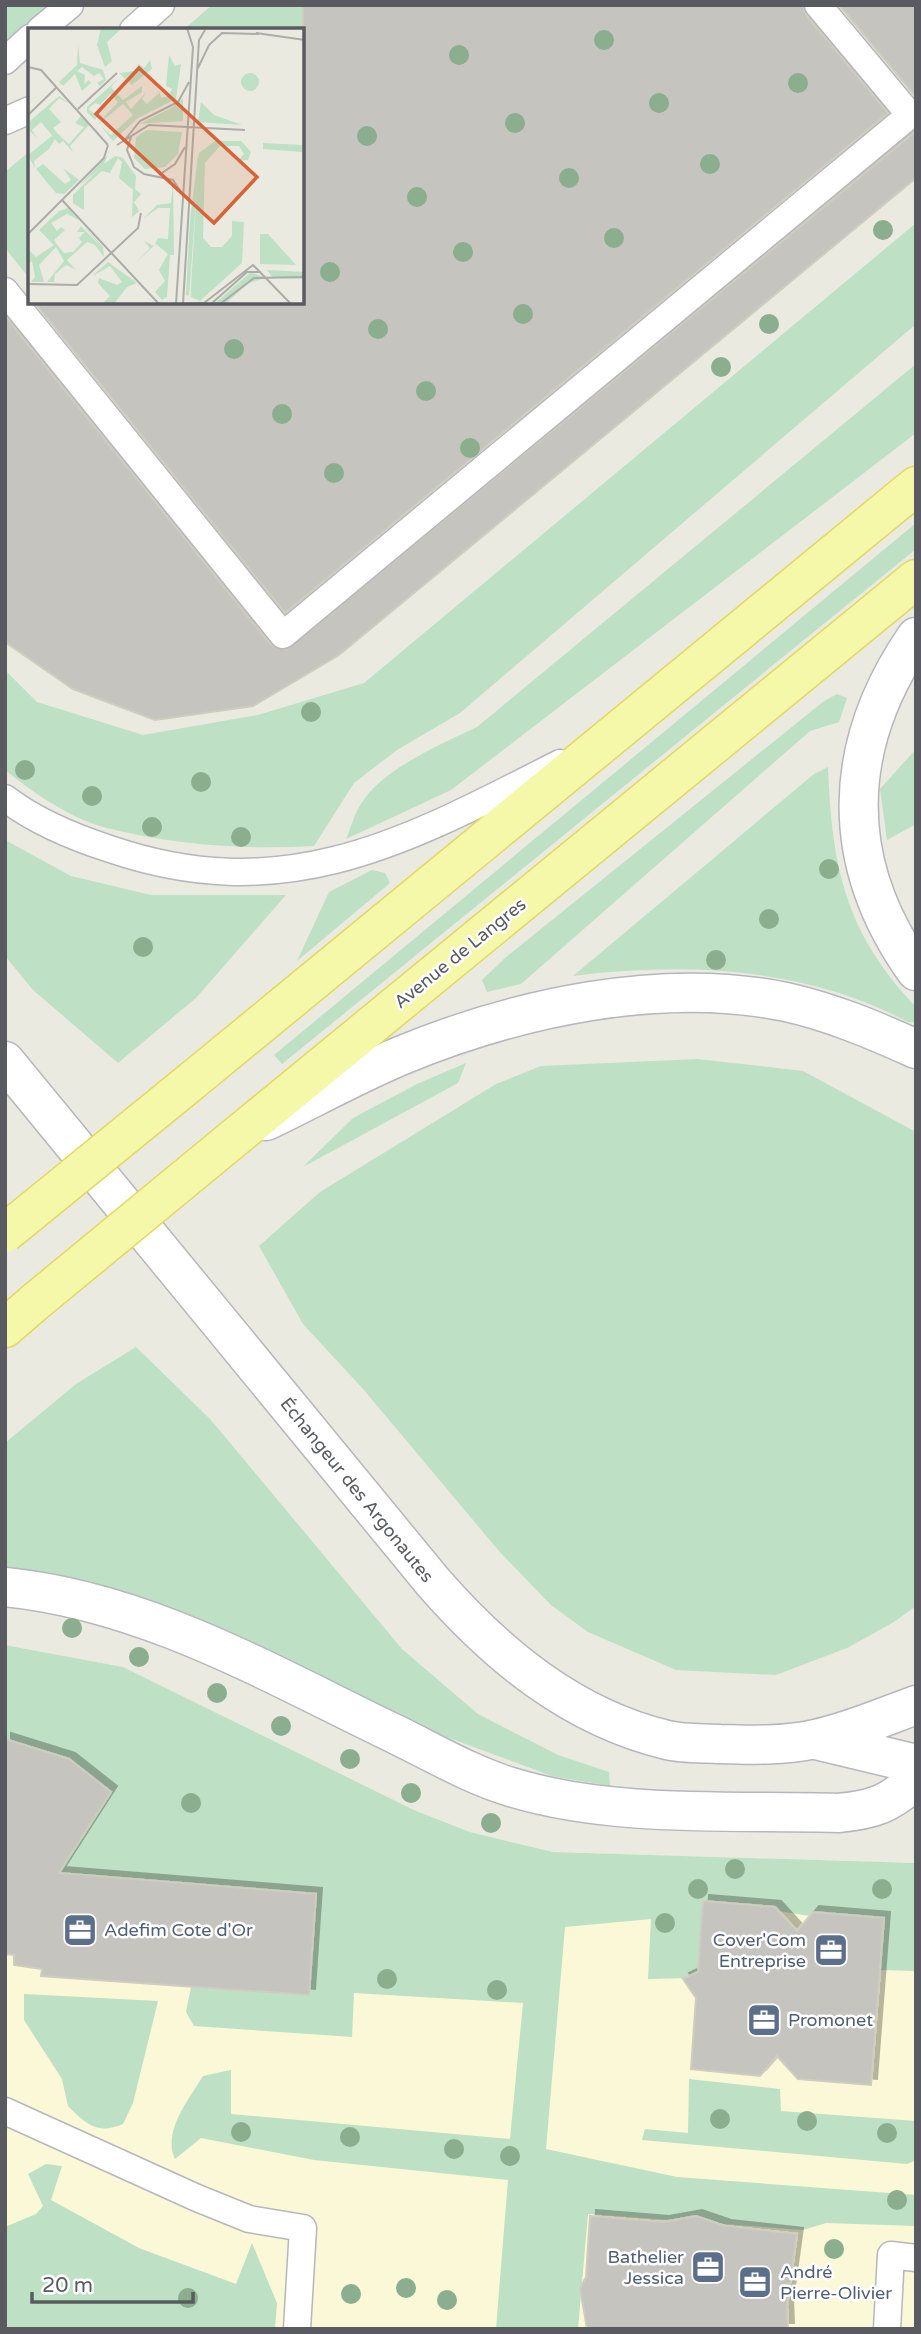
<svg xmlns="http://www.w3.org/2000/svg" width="921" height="2334" font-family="'Varela Round',sans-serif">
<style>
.commercial{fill:#faf8d6}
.green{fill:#bee0c5}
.building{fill:#c6c4be;stroke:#cecdbf;stroke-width:2;filter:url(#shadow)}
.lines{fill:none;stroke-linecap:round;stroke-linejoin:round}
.lane-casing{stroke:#b6b7bc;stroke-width:29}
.street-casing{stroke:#b6b7bc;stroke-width:41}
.primary-casing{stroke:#e3d860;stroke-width:41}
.lane{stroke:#fff;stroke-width:26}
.street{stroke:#fff;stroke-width:38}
.primary{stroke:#f5f7a9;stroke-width:38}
.primary-bridge-casing{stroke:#e3d860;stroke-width:41;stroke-linecap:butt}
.primary-bridge{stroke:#f5f7a9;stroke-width:38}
.tree{fill:#8aae8e}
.labels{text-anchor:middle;stroke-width:5;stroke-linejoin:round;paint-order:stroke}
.street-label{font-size:18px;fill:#595b60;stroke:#fff}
.service-label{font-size:18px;fill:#4e5e75;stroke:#fff;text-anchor:start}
.inset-road{fill:none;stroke:#acada9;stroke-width:2}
.view{fill:#d86339;fill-opacity:0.15;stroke:#d86339;stroke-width:3.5}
.inset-edge{fill:none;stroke:#595b60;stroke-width:3.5}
</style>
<defs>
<filter id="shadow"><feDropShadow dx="6" dy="-6" stdDeviation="0" flood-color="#0004"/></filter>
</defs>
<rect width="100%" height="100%" fill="#eaeae0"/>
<polygon class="commercial" points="5,1645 123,1667 414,1810 470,1832 553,1852 916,1863 916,2329 5,2329"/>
<g class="green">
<polygon points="5,5 50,5 5,43"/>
<polygon points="212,5 339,5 303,35 303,30 183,30"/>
<polygon points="30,151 30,279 5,248 5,172"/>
<path d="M916,223v101l-456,389 -63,37 -43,33 -40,63c-68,4 -141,-1 -207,-18 -34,-8 -75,-36 -102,-58v-100l32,32 106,33 115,-20 106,-32z"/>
<path d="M916,364v69l-465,357 -105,49c5,-11 8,-25 15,-35 21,-35 80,-60 116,-77z"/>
<polygon points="916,523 916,549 282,1064 274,1055"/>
<polygon points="837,694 847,698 839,722 810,731 521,984 487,992 482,980 505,958 824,701"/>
<polygon points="916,749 916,824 887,840 880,789"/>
<path d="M828,767c4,101 17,165 88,240v15h-8c-102,-55 -223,-60 -335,-46l241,-202z"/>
<polygon points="5,840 71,876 151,895 286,895 196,998 118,1063 33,990 5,956"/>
<polygon points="372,870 385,873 390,883 297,961 329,892"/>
<polygon points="698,1059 803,1071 916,1132 916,1606 894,1622 847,1648 776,1675 676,1670 588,1632 551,1605 498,1550 364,1390 303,1324 259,1246 320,1192 496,1084 541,1066"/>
<polygon points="466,1063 458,1083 303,1167 353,1118 417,1084"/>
<polygon points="136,1347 210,1419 402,1649 478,1714 558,1755 609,1772 610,1786 552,1776 409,1723 232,1633 91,1581 5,1572 5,1443 76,1384"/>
<path d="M5,1645l118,22 291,143 56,22 83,20 363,11v108l-37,-1 4,-46 -6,-7 -64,-5 -3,4 -32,-5h-76l-4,61 -6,6 -44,1 3,-60 -86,8 -19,222 131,28 239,18v31l-90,-3 -23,7 -215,-16 -10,115h-82l12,-149 -194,-20 -113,-22 -26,21c-13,-27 14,-60 28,-83l28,-6v44l279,25 13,-136 -169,-10 -2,44 -158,-11 -8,-14 5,-25 118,8 7,-100 -265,-23 -46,-128z"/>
<path d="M24,1994l134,7 -25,102 -10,21c-26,11 -37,0 -55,-18l-6,-27 -38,-59z"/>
<polygon points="689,2079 780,2089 781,2111 916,2121 916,2160 907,2164 642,2140 645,2129 688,2133"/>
<polygon points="46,2164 62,2166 51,2200 139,2248 236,2284 252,2243 277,2303 275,2329 5,2329 5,2227 36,2214 43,2206 28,2174"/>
</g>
<g class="building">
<polygon points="303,5 803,5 806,15 888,113 285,613 35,303 303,303"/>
<polygon points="839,5 916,5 916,97"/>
<polygon points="916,131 916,178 339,655 253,706 155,720 73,689 5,642 5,316 271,645 286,650"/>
<polygon points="5,1739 69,1759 111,1792 59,1873 316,1894 309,1995 41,1976 42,1969 14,1965 14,1955 7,1954 5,1958"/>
<polygon points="703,1901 775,1907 797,1931 813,1912 884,1918 871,2085 798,2079 777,2056 760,2076 691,2069 696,1998 683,1979 698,1972"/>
<polygon points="590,2216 663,2222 696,2216 725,2226 797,2234 787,2306 788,2329 587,2329 580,2288 586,2277"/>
</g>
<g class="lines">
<g class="lane-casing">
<g id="lane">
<polyline points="40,30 70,5"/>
<polyline points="133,30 161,5"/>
<polyline points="5,61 30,38"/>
<polyline points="5,121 30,110"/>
<polyline points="5,291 283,635 910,115 818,5"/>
<path d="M5,798c31,24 68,39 105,51 176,60 297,-8 450,-86"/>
<polyline points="5,2111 197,2198 249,2219 303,2228 297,2329"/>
<polyline points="887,2329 891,2255 916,2258"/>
</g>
</g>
<g class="street-casing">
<g id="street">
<path d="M916,637c-75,109 -78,225 0,334"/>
<path d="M5,1061l428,521c63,72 138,135 234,158 16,4 36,3 53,4 30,1 65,2 95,-5 34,-7 68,-22 101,-34"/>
<path d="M266,1121c44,-21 89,-46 134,-65 116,-48 261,-80 386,-54 45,10 88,28 130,47"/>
<path d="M5,1587c141,14 265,87 390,147 37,18 76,41 116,53 100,31 222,23 327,26 34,-3 53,-9 78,-34"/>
<polyline points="816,1740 916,1764"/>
</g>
</g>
<g class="primary-casing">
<g id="primary">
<polyline points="193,1080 916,486"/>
<polyline points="239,1134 916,579"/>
<polyline points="5,1328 35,1302"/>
</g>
</g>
<use href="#lane" class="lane"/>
<use href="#street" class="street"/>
<use href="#primary" class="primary"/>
<g class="primary-bridge-casing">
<g id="primary-bridge">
<polyline points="5,1233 193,1080"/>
<polyline points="35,1302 239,1134"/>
</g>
</g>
<use href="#primary-bridge" class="primary-bridge"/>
</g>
<g class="tree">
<circle cx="604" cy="40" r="10"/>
<circle cx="459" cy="55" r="10"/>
<circle cx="798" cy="83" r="10"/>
<circle cx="659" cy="103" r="10"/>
<circle cx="515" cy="123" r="10"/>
<circle cx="367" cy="136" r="10"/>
<circle cx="710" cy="164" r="10"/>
<circle cx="569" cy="178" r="10"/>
<circle cx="417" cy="197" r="10"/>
<circle cx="883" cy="230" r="10"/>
<circle cx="614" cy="238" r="10"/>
<circle cx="463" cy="252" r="10"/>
<circle cx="330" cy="272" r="10"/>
<circle cx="523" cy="314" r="10"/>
<circle cx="769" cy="324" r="10"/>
<circle cx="378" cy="329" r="10"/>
<circle cx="234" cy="349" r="10"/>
<circle cx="721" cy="367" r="10"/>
<circle cx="426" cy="391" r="10"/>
<circle cx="282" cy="414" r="10"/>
<circle cx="470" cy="448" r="10"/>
<circle cx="334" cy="473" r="10"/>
<circle cx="311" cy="712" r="10"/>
<circle cx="25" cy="770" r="10"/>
<circle cx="201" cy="782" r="10"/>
<circle cx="92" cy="796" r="10"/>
<circle cx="152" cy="827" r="10"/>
<circle cx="241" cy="837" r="10"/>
<circle cx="829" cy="869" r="10"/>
<circle cx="769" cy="919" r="10"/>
<circle cx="143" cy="947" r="10"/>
<circle cx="716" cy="960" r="10"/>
<circle cx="72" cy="1628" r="10"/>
<circle cx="139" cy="1657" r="10"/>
<circle cx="217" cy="1693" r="10"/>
<circle cx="281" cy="1726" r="10"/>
<circle cx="350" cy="1759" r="10"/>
<circle cx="411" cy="1793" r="10"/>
<circle cx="191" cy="1803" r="10"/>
<circle cx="491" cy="1823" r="10"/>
<circle cx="735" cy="1869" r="10"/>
<circle cx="698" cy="1889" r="10"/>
<circle cx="882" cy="1889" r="10"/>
<circle cx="665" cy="1923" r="10"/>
<circle cx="387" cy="1979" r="10"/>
<circle cx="497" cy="1990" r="10"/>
<circle cx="720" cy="2119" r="10"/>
<circle cx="807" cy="2121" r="10"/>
<circle cx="241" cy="2132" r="10"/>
<circle cx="887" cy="2133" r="10"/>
<circle cx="350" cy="2137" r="10"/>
<circle cx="454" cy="2149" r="10"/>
<circle cx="510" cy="2156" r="10"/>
<circle cx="897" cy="2200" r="10"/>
<circle cx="834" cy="2249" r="10"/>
<circle cx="406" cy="2288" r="10"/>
<circle cx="351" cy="2294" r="10"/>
<circle cx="188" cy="2298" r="10"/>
<circle cx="447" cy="2300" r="10"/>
</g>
<defs>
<g id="office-square" transform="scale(1.75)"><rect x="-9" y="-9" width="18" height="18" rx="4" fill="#5c6f8a" stroke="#fff"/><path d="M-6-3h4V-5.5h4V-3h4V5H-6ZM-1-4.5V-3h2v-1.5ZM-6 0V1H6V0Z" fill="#fff"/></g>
</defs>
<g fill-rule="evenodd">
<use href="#office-square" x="80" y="1930"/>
<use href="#office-square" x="831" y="1950"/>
<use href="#office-square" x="764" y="2020"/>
<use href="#office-square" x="708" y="2267"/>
<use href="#office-square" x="755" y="2282"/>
</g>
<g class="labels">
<g class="street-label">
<text transform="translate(460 953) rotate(-39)" y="6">Avenue de Langres</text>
<text transform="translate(357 1490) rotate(51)" y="6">Échangeur des Argonautes</text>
</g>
<g class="service-label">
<text x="104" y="1936">Adefim Cote d'Or</text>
<text x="806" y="1946" text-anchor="end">Cover'Com<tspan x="806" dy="21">Entreprise</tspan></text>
<text x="788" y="2026">Promonet</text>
<text x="684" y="2263" text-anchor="end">Bathelier<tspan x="684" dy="21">Jessica</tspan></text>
<text x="780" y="2278">André<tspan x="780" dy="21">Pierre-Olivier</tspan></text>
</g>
</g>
<g transform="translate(28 28)">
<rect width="276" height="276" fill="#eaeae0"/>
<path d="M73,0h21l-15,14 5,19 -7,6 -8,-22zM50,17l2,18 23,7 3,10 -6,6 -3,-3 7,-4 -5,-6 -5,3 -12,-9 -5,4 8,4 -1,9 5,-4 2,3 -9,8 -7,-17 -12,12 -4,-4 18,-17zM141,27l6,11 6,-2 -5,35 -38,19 -25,23 -12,-15 10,9 22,-20 -10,-11 -27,22 22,-24 -8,-8 -10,11 -5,-2 -7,6 10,7 -3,4 -8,-8v-5l32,-29 -8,9 12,13 19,-14v6l-16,10 5,7 15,-17 -4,7 5,5 13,-12 1,6 7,-2 4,-7 -6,-3zM122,32l2,9 -20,16 -13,-12 15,-2 5,-7 5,4zM213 54a9 9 0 1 1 18 0a9 9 0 1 1-18 0ZM31,68l11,8 -11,-6 -10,11 12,13 -8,6 5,6 11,10 15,-17 -9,-4 6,-7 8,9 -19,21 3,6 -10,-11 -4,3 -18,-22 -9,8 5,8 -7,-7v-10zM155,70v23l-44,3 34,-17zM173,74l13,13 28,10 -44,-3zM119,102l35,2 -4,22 -13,13 -20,2 -11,-11 2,-21zM24,108l3,3 -6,10 -15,12 1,7 -7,-13zM187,113h26l10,11 -3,8 -10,1 6,-7 -5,-8h-19l-15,17 -2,75 8,9h11l10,-11v-15l12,1 -2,41 -42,38 -9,-4v-10l8,-134zM235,115l39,2v7l-39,-3zM80,127l-4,9 11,-8 8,2 13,18 -1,13 6,5 -7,8 5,9 -7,6 1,-27 -14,-12 3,-16 -4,-4 -8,15 -8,-2 -18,16v23l-11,-7v-8l26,-26 -20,17zM170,127l1,5 -10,136 -3,-1 4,-75zM15,136l22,20 6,-4 -8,-12 16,12 -15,14 -8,-1 -20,-24zM145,154l1,73h-4l-3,42 -5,3 -7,-8 10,-11 -6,-11 9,-16 -12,-10 -20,18 14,-14 -6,-7 10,5 4,-8 10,1 2,-31h-12l-15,11 14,-14 14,-2zM40,180l11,12 -12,-6 -16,9 6,8 4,-4 4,3 -11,10 4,6 6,7 9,-1 9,-10 -3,-4 6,-6h-8l4,-6 20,21 -19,-23 21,23 1,10 -9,-12 -8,-3 -20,18 9,10 -10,-5 -11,9 -1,8h-7l17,-21 -8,-14 -17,18 5,17h-13l4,-5 -3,-16 -4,3v-15l8,8 18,-12 -15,-15 20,-19zM232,206h8l28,31 -36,-1zM80,234l29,21 -10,4 -13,17 -11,-1 7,-7 -12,-13 1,-5 18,7 5,-3 -12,-16 -19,11zM239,242l37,2v7l-31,-1zM223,244l14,6 -16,5 -24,21h-11z" fill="#bee0c5"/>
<path class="inset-road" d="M160,0h22M228,5l49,7M0,39l13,3 67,75M170,40l11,-23 13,-12 37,1M50,81l39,-36M0,87l29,-28M103,109l-4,13 7,17 10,7 29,6 8,12M96,113l16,-20 38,-19 11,-20M89,117l32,-20 96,5M131,147l16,-11 10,-17M34,172l97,104M0,206l76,-76 4,-13M0,256l49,1 61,-57 3,-15M148,276l17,-257 -6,-19M155,276l21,-1 49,-38 38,39M155,276l16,-264 6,-10M183,276l36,-32h14M192,276l34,-26 51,-1"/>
<path class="view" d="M111,40l118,109 -43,46 -118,-109z"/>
<rect width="276" height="276" class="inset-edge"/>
</g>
<rect width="921" height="2334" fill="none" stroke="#595b60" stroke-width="14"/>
<path d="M32 2292v10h161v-10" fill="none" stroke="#595b60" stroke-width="3.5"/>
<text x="42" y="2292" font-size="21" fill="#595b60" stroke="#ffffff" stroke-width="5" paint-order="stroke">20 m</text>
</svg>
